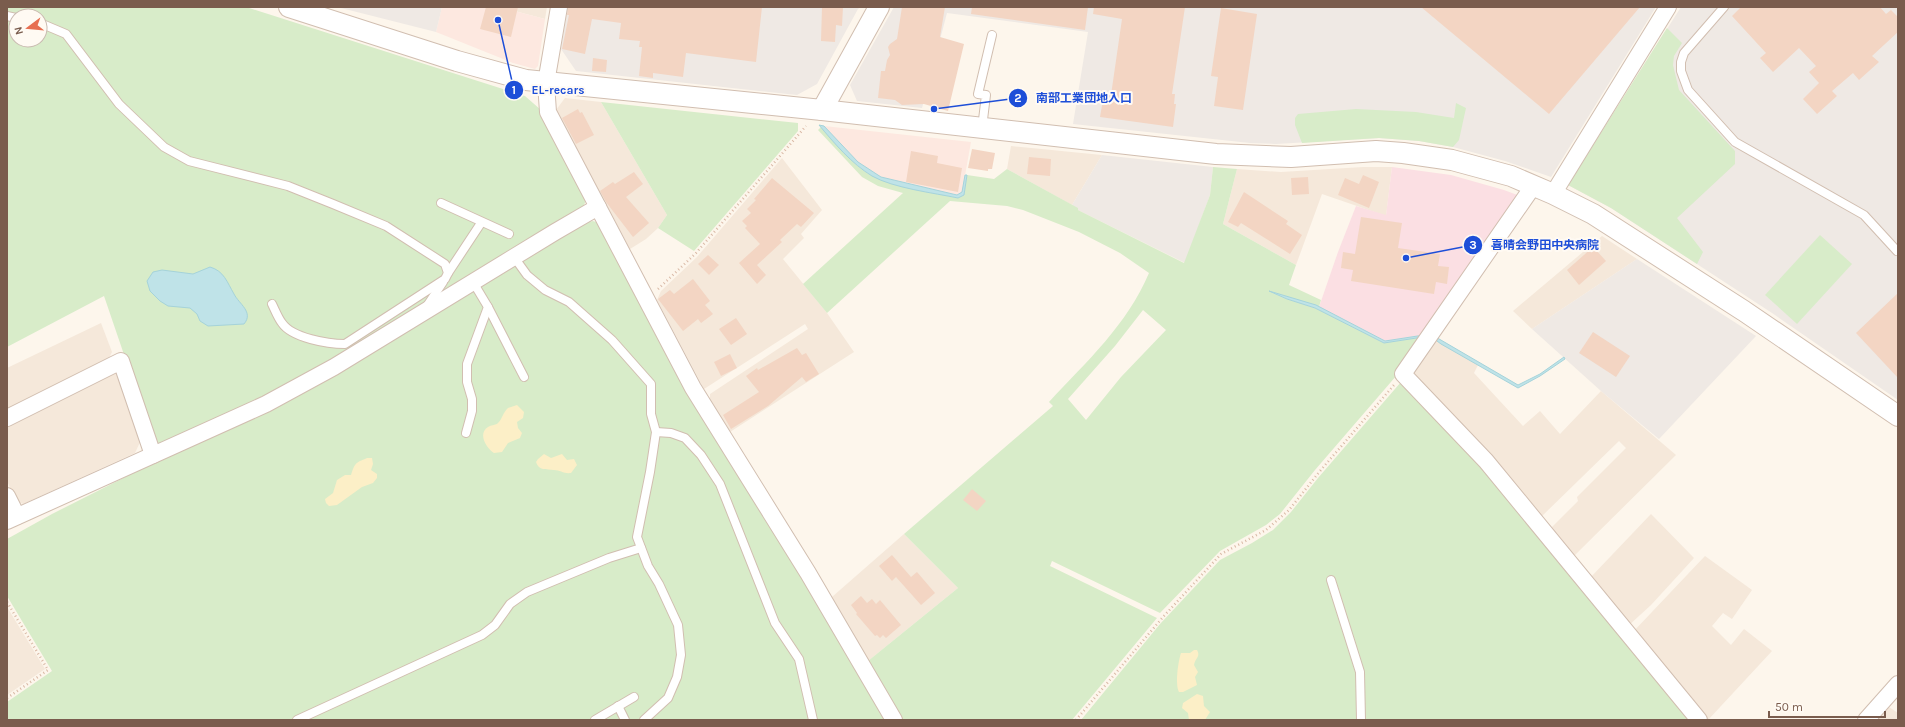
<svg xmlns="http://www.w3.org/2000/svg" width="1905" height="727" font-family="Karla,'Noto Sans JP',sans-serif">
<style>
.residential{fill:#f5e8da}
.commercial{fill:#fde8e0}
.industrial{fill:#efe9e4}
.medical{fill:#fbdfe3}
.green{fill:#d8ecc9;fill-rule:evenodd}
.sand{fill:#fcefc7}
.water{fill:#bfe3e8;stroke:#a5d3da}
.building{fill:#f3d5c3}
.lines{fill:none;stroke-linecap:round;stroke-linejoin:round}
.service-casing{stroke:#d1beb0;stroke-width:10}
.minor-casing{stroke:#d1beb0;stroke-width:18}
.tertiary-casing{stroke:#d1beb0;stroke-width:22}
.path{stroke:#d9b8a5;stroke-width:2.5;stroke-dasharray:1 3;stroke-linecap:butt}
.service{stroke:#fff;stroke-width:8}
.minor{stroke:#fff;stroke-width:16}
.tertiary{stroke:#fff;stroke-width:20}
.leader{fill:none;stroke:#1d4ed8;stroke-width:1.5}
.callout-dot{fill:#1d4ed8;stroke:#fffaf3;stroke-width:1.5}
.mark-label{font-size:12px;text-anchor:middle;font-weight:bold;fill:#fff}
.callout-label{font-size:12px;text-anchor:middle;font-weight:bold;fill:#1d4ed8;stroke:#fffaf3;stroke-width:4;stroke-linejoin:round;paint-order:stroke}
</style>
<rect width="100%" height="100%" fill="#fdf6ec"/>
<g class="residential">
<polygon points="499,7 547,7 545,19"/>
<polygon points="565,98 601,102 667,215 658,228 646,239 630,249 556,110"/>
<polygon points="1011,146 1102,155 1072,205 1007,169"/>
<polygon points="782,158 822,210 801,234 804,238 783,259 827,313 854,352 730,432 710,399 710,394 808,329 805,324 704,389 657,300 661,291 697,257"/>
<polygon points="1363,167 1392,167 1386,216 1322,194 1296,265 1223,224 1237,169 1281,172"/>
<polygon points="1602,236 1637,259 1532,329 1513,311"/>
<polygon points="101,323 112,352 108,360 7,410 7,368"/>
<polygon points="1433,338 1478,365 1474,373 1523,426 1540,411 1560,434 1601,391 1676,455 1573,557 1550,529 1578,501 1577,497 1626,448 1619,441 1540,518 1410,373"/>
<polygon points="114,372 119,374 141,440 135,453 23,504 16,501 7,481 7,425"/>
<polygon points="1651,514 1694,558 1651,605 1628,626 1590,578"/>
<polygon points="904,534 958,588 868,661 832,597"/>
<polygon points="1705,556 1752,590 1732,619 1723,613 1712,626 1731,645 1744,629 1772,651 1708,720 1705,720 1633,632"/>
<polygon points="7,607 45,669 7,695"/>
<polygon points="1886,705 1898,713 1898,720 1873,720"/>
</g>
<g class="commercial">
<polygon points="442,7 499,7 545,19 538,66 535,69 513,63 436,32"/>
<polygon points="824,126 971,142 962,192 957,195 881,177 858,162"/>
</g>
<g class="industrial">
<polygon points="337,7 442,7 436,32"/>
<polygon points="568,7 861,7 858,9 817,84 797,95 576,71 561,49"/>
<polygon points="894,7 1656,7 1551,177 1505,161 1453,147 1419,141 1379,138 1276,144 1250,143 1073,124 1088,32 947,13 922,108 857,101 850,85"/>
<polygon points="1681,7 1898,7 1898,400 1772,313 1611,208 1568,185"/>
<polygon points="1102,155 1213,167 1210,195 1185,263 1078,210 1072,205"/>
<polygon points="1637,259 1756,336 1659,439 1601,391 1532,329"/>
</g>
<polygon class="medical" points="1392,167 1451,175 1504,190 1520,196 1424,335 1385,341 1319,307 1338,252 1356,206 1386,215"/>
<g class="green">
<path d="M7,7h239l279,89 16,14 46,87 -4,11 -249,151 -71,40 -104,48 -12,-25 -43,-126 -97,51zM16,16h24v24h-24z"/>
<polygon points="1667,28 1682,43 1674,56 1673,65 1679,90 1735,151 1735,164 1677,218 1703,252 1697,264 1611,208 1568,185"/>
<polygon points="601,102 798,123 798,131 694,251 658,228 667,215"/>
<polygon points="1456,103 1466,108 1459,140 1453,147 1419,141 1379,138 1302,143 1295,125 1295,118 1298,114 1356,109 1416,112 1454,118"/>
<path d="M821,127c14,15 35,42 54,50 25,12 56,15 83,21l6,-3 3,-20 27,4 13,-10 71,39v2l106,53 26,-68 3,-28 24,2 -14,55 73,41 -7,20 32,15 -2,7 -50,-16 18,8 28,9 69,35 39,-6 -20,31 -88,102 -35,44 -14,11 -46,26 -60,62 -108,-52 -2,5 107,52 -85,102h-172l-32,-59 90,-73 -54,-54 149,-128 -4,-4c38,-41 78,-77 100,-129l-29,-20 -41,-21 -56,-22 -16,-4 -57,-5 -123,112 -24,-29 100,-91 -25,-7 -16,-9 -44,-47zM1143,310l23,20 -45,47 -35,43 -18,-21 47,-53z"/>
<polygon points="593,221 599,223 886,720 7,720 7,702 52,671 7,596 7,539 52,514 159,460 585,223"/>
<polygon points="1820,235 1852,264 1797,324 1765,295"/>
<polygon points="1401,382 1465,443 1693,720 1081,720 1160,624 1220,560 1252,543 1273,530 1291,512 1318,478"/>
</g>
<g class="sand">
<path d="M517,405l7,7 -1,6 -6,4 1,6 4,5 -2,5 -12,5 -6,9 -8,1c-7,-4 -17,-19 -6,-26 3,-2 7,-2 9,-3 5,-4 6,-12 11,-16z"/>
<path d="M544,454l7,4 11,-4 5,6 7,-1 3,6 -6,8c-7,1 -11,-3 -17,-3 -8,-1 -15,1 -18,-8l2,-3z"/>
<path d="M367,458h5l1,6 -2,6 6,4v4l-4,5 -11,4 -25,18 -8,1 -3,-3 -1,-4 8,-6 4,-13 8,-5h6c4,-12 4,-12 16,-17z"/>
<path d="M1194,650h3c4,7 -2,8 -3,15l4,7 -3,5 2,8 -14,7h-4c-4,-8 -1,-30 2,-39h9z"/>
<polygon points="1197,694 1203,696 1204,706 1210,712 1205,720 1189,720 1188,713 1182,708 1183,703"/>
</g>
<g class="water">
<path d="M819,125l5,1 34,36 23,15 76,18 5,-3 3,-17h2l-3,20 -6,3c-24,-5 -65,-10 -86,-22 -20,-12 -38,-33 -53,-51z"/>
<path d="M210,267c14,4 17,15 24,27 5,10 20,18 10,30l-36,2 -8,-5 -3,-7 -7,-6 -22,-2 -8,-5 -10,-10 -3,-10 6,-9 9,-2 31,4z"/>
<polygon points="1269,291 1316,305 1385,341 1424,335 1423,337 1384,343 1315,308 1287,299"/>
<polygon points="1434,336 1518,385 1540,374 1564,357 1565,359 1540,376 1518,388 1441,344 1433,338"/>
</g>
<g class="building">
<polygon points="486,7 518,7 511,37 480,29"/>
<polygon points="568,7 762,7 756,62 686,53 683,77 653,73 653,78 639,76 642,47 639,47 640,41 619,39 621,23 592,19 585,54 562,49 569,15 567,15"/>
<polygon points="822,7 843,7 842,26 836,25 835,42 821,41"/>
<polygon points="902,7 945,7 940,37 964,44 948,111 924,104 902,105 895,100 878,98 881,71 885,71 887,60 890,55 888,47 890,44 897,39"/>
<polygon points="972,7 1088,7 1085,30 971,14"/>
<polygon points="1094,7 1185,7 1172,94 1175,94 1174,104 1176,104 1173,127 1100,117 1104,94 1111,95 1122,19 1093,14"/>
<polygon points="1421,7 1640,7 1549,114"/>
<polygon points="1741,7 1880,7 1886,14 1891,10 1898,17 1898,32 1872,56 1879,62 1859,80 1853,73 1832,91 1837,96 1817,114 1803,99 1819,83 1809,72 1816,66 1799,48 1773,72 1760,58 1766,53 1732,16"/>
<polygon points="1221,8 1257,14 1243,110 1214,106 1218,77 1211,76"/>
<polygon points="593,58 607,60 606,72 592,71"/>
<polygon points="578,109 580,113 582,112 594,135 576,144 562,118"/>
<polygon points="972,149 995,153 992,169 988,169 988,171 968,168"/>
<polygon points="911,151 938,156 937,163 962,168 958,192 906,182"/>
<polygon points="1029,157 1051,159 1050,176 1027,174"/>
<polygon points="634,172 643,184 626,197 649,223 633,237 606,202 600,191 613,182 615,184"/>
<polygon points="1363,175 1379,182 1369,208 1338,195 1345,178 1359,184"/>
<polygon points="1308,177 1309,194 1292,195 1291,178"/>
<polygon points="772,178 814,213 801,227 797,224 780,240 782,242 757,265 766,275 757,284 739,263 760,244 745,228 747,226 742,221 751,213 747,209 756,200 754,199"/>
<polygon points="1244,192 1288,221 1286,224 1302,235 1290,254 1241,223 1238,227 1228,222"/>
<polygon points="1361,217 1402,223 1398,248 1440,254 1438,266 1449,267 1447,284 1436,282 1434,294 1351,281 1353,270 1341,268 1343,252 1355,254"/>
<polygon points="1593,247 1606,261 1579,285 1567,270"/>
<polygon points="708,255 719,265 709,275 698,264"/>
<polygon points="693,279 710,301 705,305 713,314 701,323 698,319 683,331 658,299 670,290 674,294"/>
<polygon points="1898,293 1898,378 1856,333"/>
<polygon points="736,318 747,334 731,345 719,329"/>
<polygon points="1593,332 1630,356 1616,377 1579,353"/>
<polygon points="797,348 802,355 806,353 819,374 806,382 802,377 768,406 731,429 723,415 759,392 746,376 757,368 758,370"/>
<polygon points="730,354 737,368 721,376 714,362"/>
<polygon points="972,489 986,501 977,511 963,500"/>
<polygon points="892,555 911,577 917,572 935,593 921,605 896,577 892,581 879,566"/>
<polygon points="861,596 867,603 872,599 876,604 880,600 901,625 886,638 883,635 880,638 877,635 875,636 856,614 857,613 851,605"/>
</g>
<g class="lines">
<g class="service-casing">
<g id="service">
<polyline points="1724,7 1684,53 1681,62 1681,71 1688,90 1735,142 1864,215 1897,251"/>
<polyline points="7,16 16,18"/>
<path d="M40,23l26,11 53,70 45,43 25,14 99,25 45,18 53,22 59,38 3,9 -3,6 -100,65c-17,0 -53,-6 -63,-21 -4,-5 -7,-13 -10,-19"/>
<polyline points="982,128 986,95 978,94 992,35"/>
<polyline points="441,203 509,234"/>
<polyline points="514,257 527,275 545,290 569,302 612,340 651,384 651,414 656,432 650,472 637,537 648,566 659,584 678,625 681,655 677,677 668,698 644,720"/>
<polyline points="448,273 481,223"/>
<polyline points="427,306 443,282"/>
<polyline points="488,307 524,377"/>
<polyline points="656,432 671,433 685,438 701,455 720,484 775,623 799,659 813,720"/>
<polyline points="466,433 472,411 472,399 467,382 467,364 488,307 473,282"/>
<polyline points="1331,580 1360,672 1361,720"/>
<polyline points="618,706 625,720"/>
<polyline points="297,720 482,635 495,625 510,604 527,592 609,558 641,548"/>
<polyline points="595,720 634,697"/>
</g>
</g>
<g class="minor-casing">
<g id="minor">
<polyline points="559,7 546,83 548,112 693,388 808,573 894,720"/>
<polyline points="1534,185 1403,374 1486,461 1699,720"/>
<polyline points="1553,194 1668,7"/>
<polyline points="7,418 121,361 153,455"/>
<polyline points="7,496 17,516"/>
<polyline points="7,521 266,404 334,367 555,232 598,207"/>
<polyline points="1866,720 1898,684"/>
</g>
</g>
<g class="tertiary-casing">
<g id="tertiary">
<polyline points="289,7 457,61 526,80 822,110 1216,154 1291,157 1376,151 1403,153 1452,160 1511,176 1553,194 1593,214 1744,311 1898,416"/>
<polyline points="822,110 879,7"/>
</g>
</g>
<g class="path">
<polyline points="658,289 696,253 806,126"/>
<polyline points="7,602 48,670 7,698"/>
<polyline points="1076,720 1163,617 1221,554 1266,530 1289,510 1320,471 1394,385"/>
</g>
<use href="#service" class="service"/>
<use href="#minor" class="minor"/>
<use href="#tertiary" class="tertiary"/>
</g>
<path class="leader" d="M498 20L514 90M934 109L1018 98M1406 258L1473 245"/>
<g class="callout-dot">
<circle cx="498" cy="20" r="4"/>
<circle cx="934" cy="109" r="4"/>
<circle cx="1406" cy="258" r="4"/>
<circle cx="514" cy="90" r="10"/>
<circle cx="1018" cy="98" r="10"/>
<circle cx="1473" cy="245" r="10"/>
</g>
<g class="mark-label">
<text x="514" y="94">1</text>
<text x="1018" y="102">2</text>
<text x="1473" y="249">3</text>
</g>
<g class="callout-label">
<text x="558" y="94">EL-recars</text>
<text x="1084" y="102">南部工業団地入口</text>
<text x="1545" y="249">喜晴会野田中央病院</text>
</g>
<rect width="1905" height="727" fill="none" stroke="#7a5c4d" stroke-width="16"/>
<g transform="translate(28 28) rotate(254)"><circle r="19" fill="#fffaf3" stroke="#cabbb1"/>
<path d="M0-3L7 15L0 10L-7 15Z" fill="#e76f51"/>
<text y="-6" font-size="11" font-weight="bold" text-anchor="middle" fill="#7a5c4d">N</text>
</g>
<path d="M1769 711v6h116v-6" fill="none" stroke="#7a5c4d" stroke-width="2"/>
<text x="1775" y="711" font-size="12" fill="#7a5c4d" stroke="#fffaf3" stroke-width="3" paint-order="stroke">50 m</text>
</svg>
